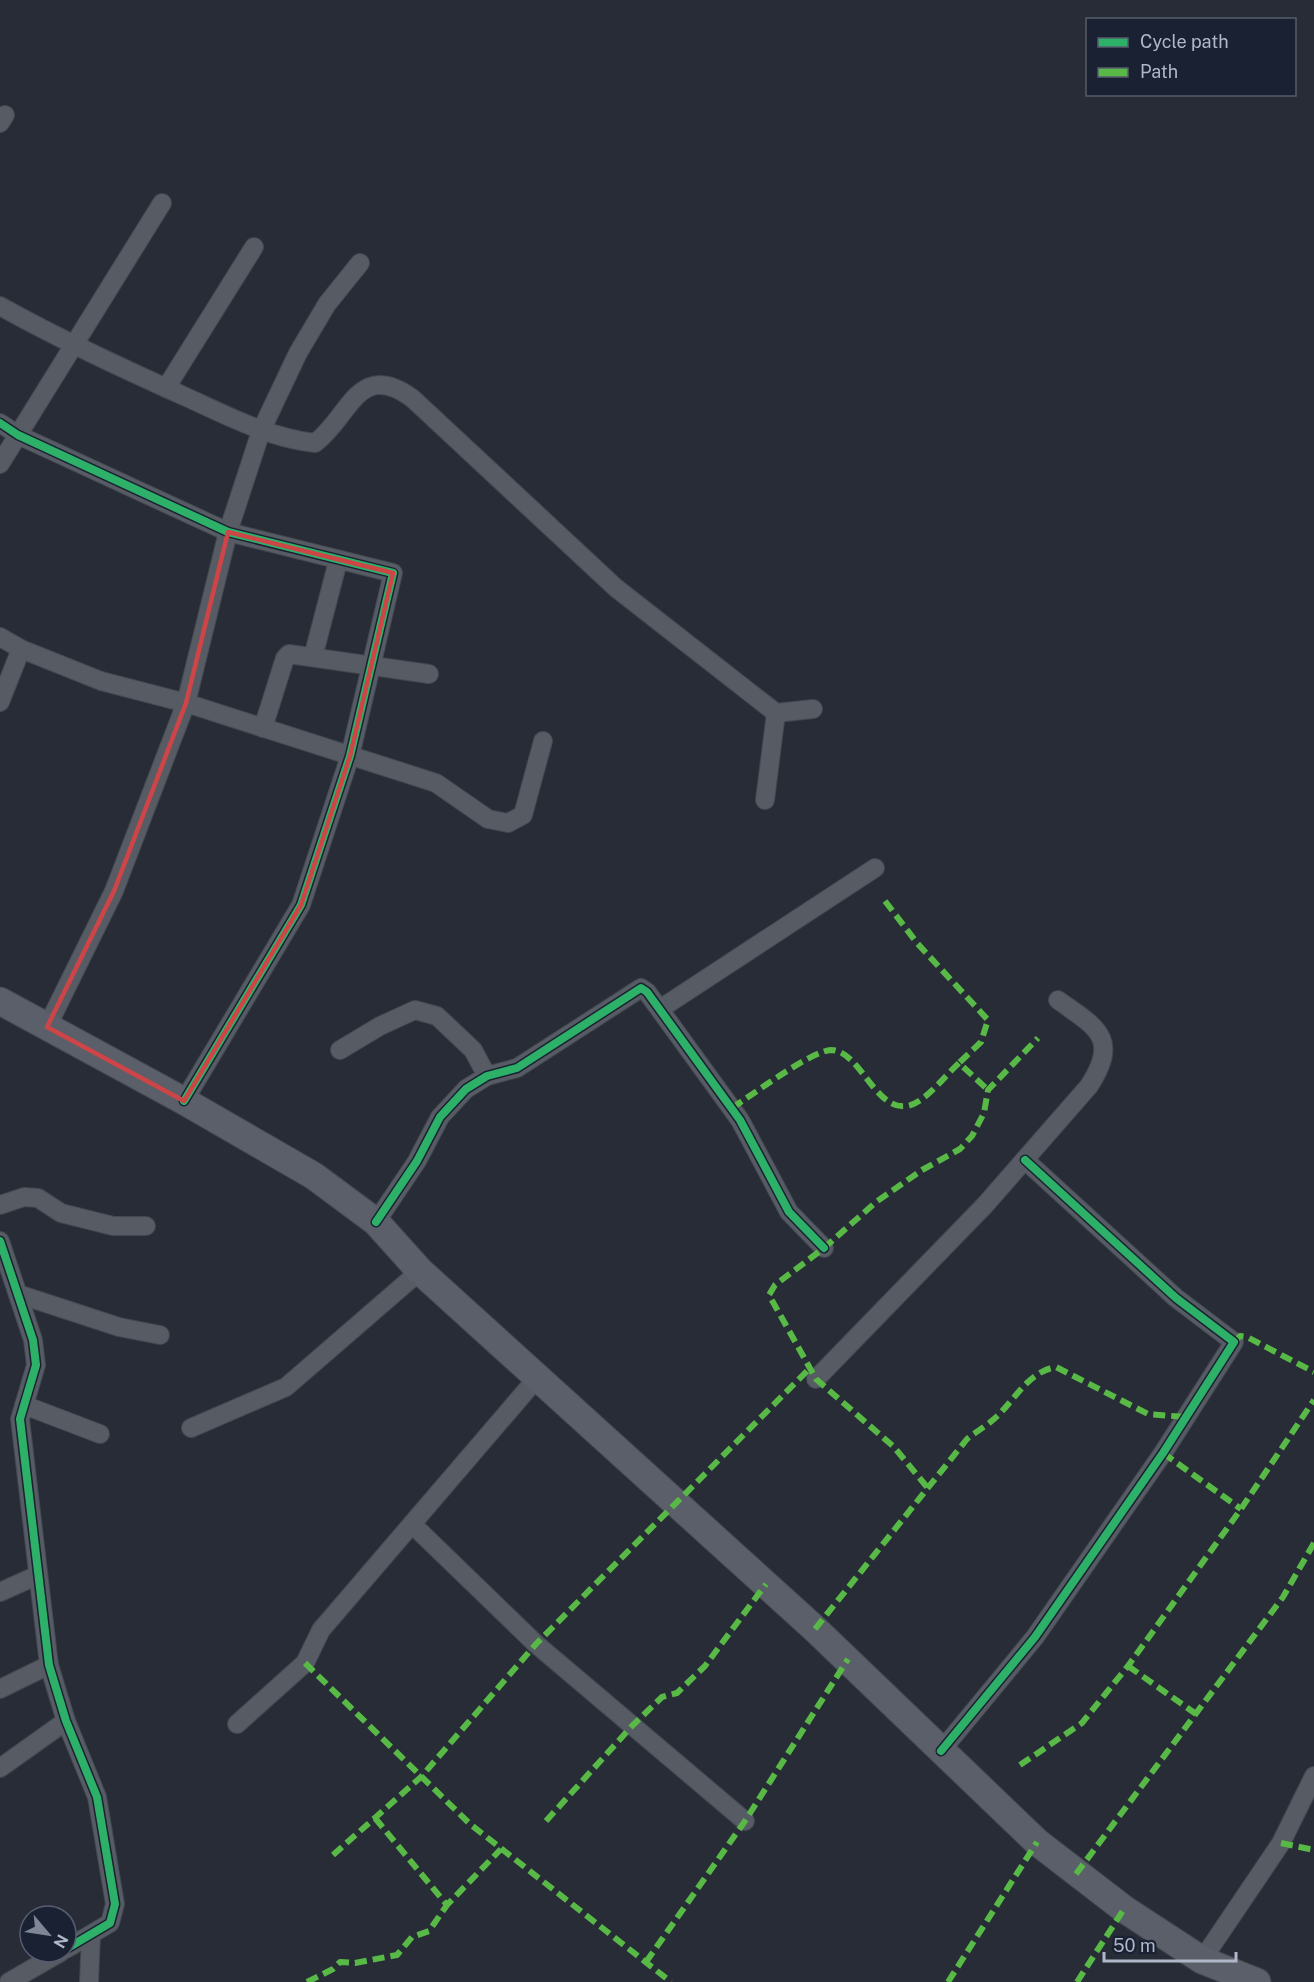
<svg xmlns="http://www.w3.org/2000/svg" width="1314" height="1982" font-family="'Public Sans',sans-serif">
<style>
.lines{fill:none;stroke-linecap:round;stroke-linejoin:round}
.street-casing{stroke:#434750;stroke-width:20}
.secondary-casing{stroke:#434750;stroke-width:29}
.street{stroke:#565b64;stroke-width:18}
.secondary{stroke:#5b5f69;stroke-width:27}
.quiet{stroke:#58b947;stroke-width:6;stroke-dasharray:12 6;stroke-linecap:butt}
.cycleway-casing{stroke:#192132;stroke-width:11}
.cycleway{stroke:#2db169;stroke-width:8}
.marked{fill:none;stroke:#ce4548;stroke-width:4.5;stroke-linejoin:round}
</style>
<rect width="100%" height="100%" fill="#272c37"/>
<g class="lines">
<g class="street-casing">
<g id="street">
<polyline points="0,123 5,115"/>
<path d="M0,306c61,34 122,62 186,91 42,19 83,41 129,46 35,-26 43,-84 97,-45l204,190 160,125 37,-4"/>
<polyline points="166,388 254,247"/>
<polyline points="0,423 18,435 228,532 393,573 350,756 301,905 184,1101"/>
<polyline points="0,464 162,203"/>
<polyline points="0,637 21,649 101,681 186,703 436,783 488,819 508,823 523,815 543,741"/>
<polyline points="313,657 338,561"/>
<polyline points="0,702 21,649"/>
<polyline points="263,728 285,658 289,654 429,674"/>
<polyline points="765,800 776,713"/>
<polyline points="660,1009 875,868"/>
<polyline points="47,1027 114,891 186,703 228,532 261,431 298,353 327,304 360,263"/>
<polyline points="340,1050 380,1026 415,1010 437,1016 473,1050 487,1076"/>
<polyline points="0,1205 24,1197 38,1198 61,1213 113,1226 146,1226"/>
<polyline points="376,1222 417,1161 440,1117 466,1089 487,1076 517,1068 641,988 647,992 740,1120 789,1212 824,1248"/>
<polyline points="0,1241 33,1340 36,1365 20,1419 49,1665 66,1721 97,1797 115,1904 110,1923 66,1949"/>
<polyline points="18,1294 119,1327 160,1335"/>
<path d="M816,1379l169,-174 104,-119c31,-48 8,-58 -31,-86"/>
<polyline points="24,1405 100,1434"/>
<polyline points="191,1428 286,1387 420,1271"/>
<polyline points="412,1524 536,1644 745,1821"/>
<polyline points="0,1592 38,1575"/>
<polyline points="0,1689 49,1665"/>
<polyline points="237,1724 305,1663 321,1630 537,1378"/>
<polyline points="941,1751 1035,1637 1163,1453 1234,1342 1176,1298 1025,1160"/>
<polyline points="0,1768 66,1721"/>
<polyline points="1202,1960 1281,1843 1314,1776"/>
<polyline points="9,1982 61,1952"/>
<polyline points="89,1982 91,1935"/>
</g>
</g>
<g class="secondary-casing">
<polyline id="secondary" points="0,1001 184,1101 314,1176 376,1222 420,1271 815,1629 1037,1842 1124,1909 1202,1960 1257,1982"/>
</g>
<use href="#street" class="street"/>
<use href="#secondary" class="secondary"/>
<g class="quiet">
<polyline points="885,901 917,943 988,1020 981,1042 959,1063"/>
<path d="M732,1108c20,-13 79,-57 99,-58 32,0 48,77 88,51 15,-10 27,-26 40,-38l29,27"/>
<polyline points="1234,1342 1240,1336 1247,1337 1314,1372"/>
<polyline points="1163,1453 1241,1509"/>
<polyline points="927,1487 894,1447 816,1379 769,1295 775,1285 824,1248 876,1202 922,1170 960,1149 972,1136 984,1113 988,1090 1038,1038"/>
<path d="M815,1629l152,-190c9,-7 19,-13 27,-20 21,-18 33,-47 62,-52l92,47 37,3"/>
<polyline points="305,1663 470,1824 671,1982"/>
<polyline points="1128,1666 1196,1714"/>
<polyline points="1020,1765 1082,1723 1128,1666 1241,1509 1314,1400"/>
<polyline points="375,1818 447,1905 501,1849"/>
<polyline points="546,1821 632,1726 662,1697 677,1693 705,1666 766,1584"/>
<polyline points="1281,1843 1314,1850"/>
<polyline points="333,1855 421,1777 536,1644 810,1368"/>
<polyline points="1076,1874 1283,1597 1314,1543"/>
<polyline points="646,1962 745,1821 848,1659"/>
<polyline points="307,1982 333,1969 340,1962 355,1963 397,1955 412,1937 429,1931 447,1905"/>
<polyline points="948,1982 1037,1842"/>
<polyline points="1077,1982 1124,1909"/>
</g>
<g class="cycleway-casing">
<g id="cycleway">
<polyline points="0,423 18,435 228,532 393,573 350,756 301,905 184,1101"/>
<polyline points="376,1222 417,1161 440,1117 466,1089 487,1076 517,1068 641,988 647,992 740,1120 789,1212 824,1248"/>
<polyline points="0,1241 33,1340 36,1365 20,1419 49,1665 66,1721 97,1797 115,1904 110,1923 66,1949"/>
<polyline points="941,1751 1035,1637 1163,1453 1234,1342 1176,1298 1025,1160"/>
</g>
</g>
<use href="#cycleway" class="cycleway"/>
</g>
<path class="marked" d="M228,532l165,41 -43,183 -49,149 -117,196 -137,-74 67,-136 72,-188z"/>
<rect x="1086" y="18" width="210" height="78" fill="#192132" stroke="#555d6e" stroke-width="1.5"/>
<rect x="1098" y="38" width="30" height="9" fill="#2db169" stroke="#555d6e" stroke-width="1.5"/>
<text x="1140" y="48" font-size="18" fill="#afb7c9">Cycle path</text>
<rect x="1098" y="68" width="30" height="9" fill="#58b947" stroke="#555d6e" stroke-width="1.5"/>
<text x="1140" y="78" font-size="18" fill="#afb7c9">Path</text>
<g transform="translate(48 1934) rotate(119)"><circle r="28" fill="#192132" stroke="#555d6e" stroke-width="1.5"/>
<path d="M0-4.5L10 22L0 15L-10 22Z" fill="#7f8696"/>
<text y="-9" font-size="16" font-weight="bold" text-anchor="middle" fill="#afb7c9">N</text>
</g>
<path d="M1104 1952v9h132v-9" fill="none" stroke="#afb7c9" stroke-width="3"/>
<text x="1113" y="1952" font-size="18" fill="#afb7c9" stroke="#192132" stroke-width="4.5" paint-order="stroke">50 m</text>
</svg>
